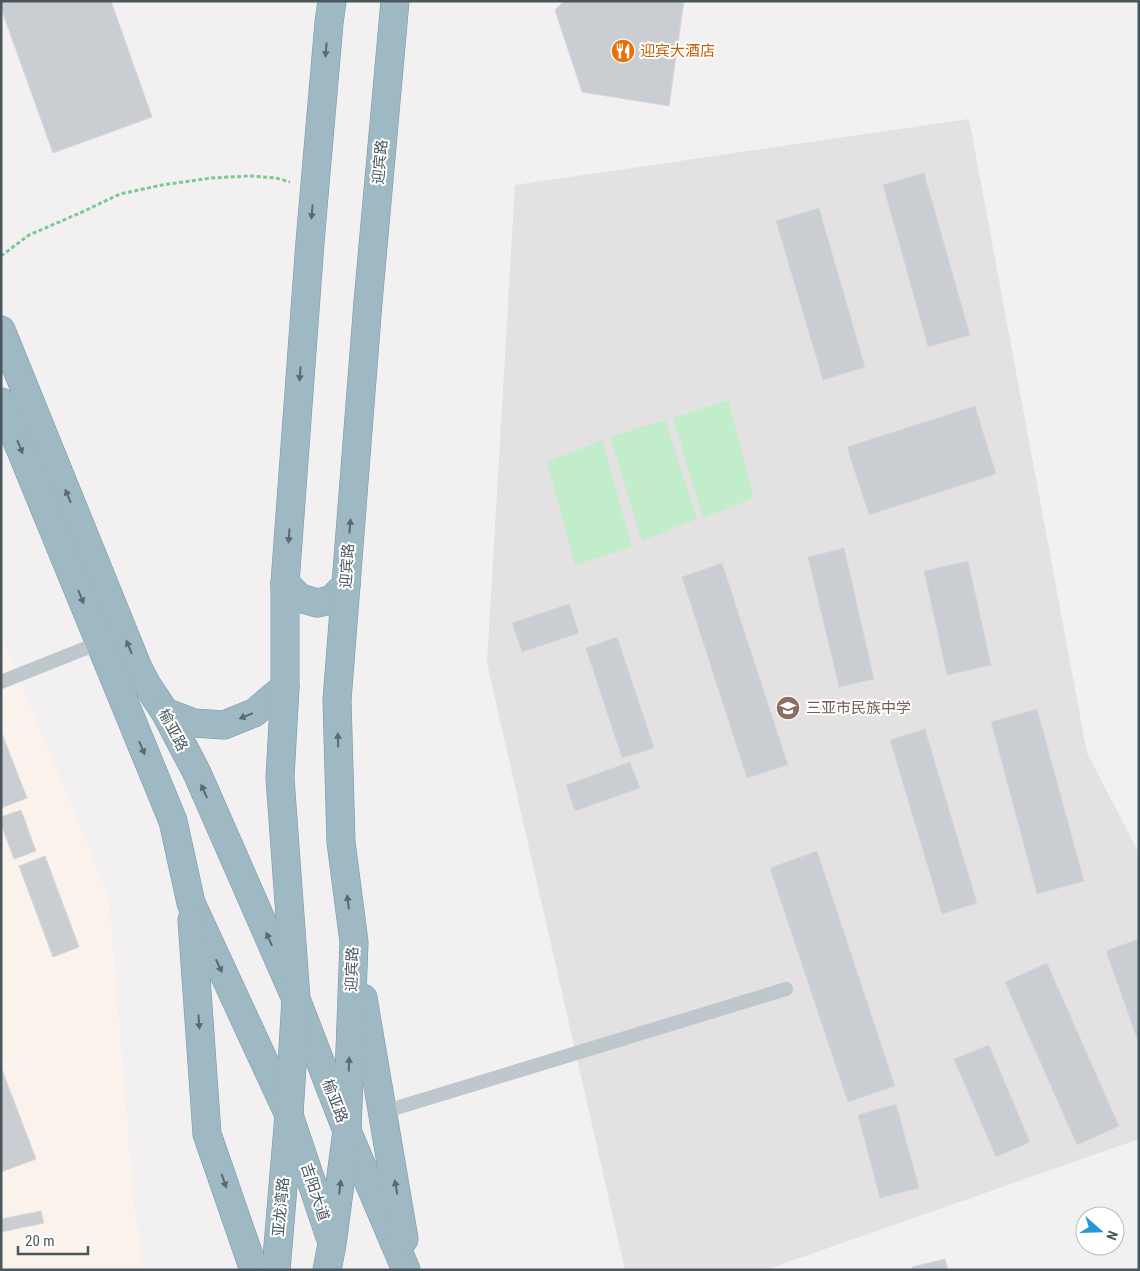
<svg xmlns="http://www.w3.org/2000/svg" width="1140" height="1271" font-family="'Roboto Condensed','Noto Sans SC',sans-serif">
<style>
.commercial{fill:#fbf3eb}
.education{fill:#e3e1e2}
.green{fill:#c2edca}
.building{fill:#caced2;stroke:#d5d8db}
.lines{fill:none;stroke-linecap:round;stroke-linejoin:round}
.trunk-casing{stroke:#7698a7;stroke-width:29}
.path{stroke:#7cc993;stroke-width:3;stroke-dasharray:4 2.5;stroke-linecap:butt}
.service{stroke:#bdc7cc;stroke-width:14}
.trunk{stroke:#9eb8c4;stroke-width:28}
.oneway{fill:#5a6a72}
.labels{text-anchor:middle;stroke-width:4;stroke-linejoin:round;paint-order:stroke}
.food-label{font-size:15px;fill:#c56008;stroke:#fff;text-anchor:start}
.street-label{font-size:15px;fill:#49575d;stroke:#fff}
.education-label{font-size:15px;fill:#785e54;stroke:#fff;text-anchor:start}
</style>
<rect width="100%" height="100%" fill="#f2f0f1"/>
<polygon class="commercial" points="1,635 109,897 134,1205 144,1270 1,1270"/>
<polygon class="education" points="969,119 1087,753 1139,853 1139,1139 765,1270 625,1270 487,663 515,185"/>
<g class="green">
<polygon points="728,400 754,498 703,518 673,418"/>
<polygon points="665,420 697,519 642,541 610,437"/>
<polygon points="602,440 632,547 575,565 547,462"/>
</g>
<g class="building">
<polygon points="1,1 111,1 152,117 53,153 1,8"/>
<polygon points="564,1 684,1 669,106 582,92 555,10"/>
<polygon points="924,173 970,335 928,347 883,185"/>
<polygon points="819,208 865,367 823,380 776,221"/>
<polygon points="975,406 996,474 869,515 847,447"/>
<polygon points="844,548 874,679 839,687 808,557"/>
<polygon points="968,561 991,665 947,675 924,571"/>
<polygon points="722,563 788,765 747,778 682,577"/>
<polygon points="569,604 579,633 522,652 512,623"/>
<polygon points="617,637 654,748 622,758 586,648"/>
<polygon points="1037,709 1084,881 1037,894 991,722"/>
<polygon points="925,729 977,903 942,914 890,740"/>
<polygon points="1,731 27,798 1,808"/>
<polygon points="630,762 640,788 575,811 566,785"/>
<polygon points="21,810 36,851 14,859 1,824 1,817"/>
<polygon points="817,851 895,1086 848,1102 770,868"/>
<polygon points="45,856 79,947 53,957 19,866"/>
<polygon points="1139,939 1139,1044 1106,951"/>
<polygon points="1047,963 1119,1126 1077,1145 1005,982"/>
<polygon points="989,1045 1030,1142 996,1157 954,1059"/>
<polygon points="1,1067 36,1159 1,1172"/>
<polygon points="896,1104 919,1188 880,1198 858,1115"/>
<polygon points="41,1211 44,1223 1,1232 1,1219"/>
<polygon points="945,1259 948,1270 913,1270 912,1267"/>
</g>
<g class="lines">
<g class="trunk-casing">
<g id="trunk">
<polyline points="1,330 138,668 147,685 165,712 197,773 296,999 347,1131 406,1270"/>
<polyline points="1,402 173,821 191,903 289,1115 330,1237"/>
<polyline points="285,583 300,598 317,603 331,600 346,585"/>
<polyline points="165,712 194,723 224,725 254,713 285,687"/>
<polyline points="192,920 207,1134 254,1270"/>
<polyline points="363,998 404,1239"/>
<polyline points="276,1270 289,1115 296,999 280,778 285,687 285,583 310,242 329,23 332,1"/>
<polyline points="327,1270 332,1244 347,1131 354,942 341,842 337,700 368,302 395,1"/>
</g>
</g>
<polyline class="path" points="1,256 29,235 80,213 120,194 162,185 211,178 250,176 276,178 290,182"/>
<g class="service">
<polyline points="1,682 99,643"/>
<polyline points="383,1112 786,989"/>
</g>
<use href="#trunk" class="trunk"/>
</g>
<defs><path id="oneway-solid" d="M-6-.8H1V-3.2L6.5 0L1 3.2V.8H-6Z" transform="scale(1.25)"/></defs>
<g class="oneway">
<use href="#oneway-solid" transform="translate(326 50) rotate(95)"/>
<use href="#oneway-solid" transform="translate(312 212) rotate(95)"/>
<use href="#oneway-solid" transform="translate(300 374) rotate(94)"/>
<use href="#oneway-solid" transform="translate(20 447) rotate(68)"/>
<use href="#oneway-solid" transform="translate(68 496) rotate(-112)"/>
<use href="#oneway-solid" transform="translate(350 526) rotate(-85)"/>
<use href="#oneway-solid" transform="translate(289 536) rotate(94)"/>
<use href="#oneway-solid" transform="translate(81 597) rotate(68)"/>
<use href="#oneway-solid" transform="translate(129 647) rotate(-112)"/>
<use href="#oneway-solid" transform="translate(246 716) rotate(158)"/>
<use href="#oneway-solid" transform="translate(338 740) rotate(-91)"/>
<use href="#oneway-solid" transform="translate(142 748) rotate(67)"/>
<use href="#oneway-solid" transform="translate(204 791) rotate(-114)"/>
<use href="#oneway-solid" transform="translate(348 902) rotate(-97)"/>
<use href="#oneway-solid" transform="translate(269 939) rotate(-114)"/>
<use href="#oneway-solid" transform="translate(219 966) rotate(65)"/>
<use href="#oneway-solid" transform="translate(199 1022) rotate(86)"/>
<use href="#oneway-solid" transform="translate(349 1064) rotate(-88)"/>
<use href="#oneway-solid" transform="translate(224 1181) rotate(71)"/>
<use href="#oneway-solid" transform="translate(340 1187) rotate(-83)"/>
<use href="#oneway-solid" transform="translate(396 1187) rotate(-100)"/>
</g>
<defs>
<g id="restaurant-disc" transform="scale(1.25)"><circle r="9.5" fill="#e8710a" stroke="#fff"/><path d="M-5-6h1v4h1v-4h1v4h1v-4h1v5L-1.5 .5V6h-2V.5L-5-1ZM5-6V6H3V1.5H1.5Q1.5-4 5-6Z" fill="#fff"/></g>
<g id="school-disc" transform="scale(1.25)"><circle r="9.5" fill="#8d6e63" stroke="#fff"/><path d="M0-5L7-2L0 1L-7-2ZM-4 1L0 2.5L4 1V4Q0 6-4 4Z" fill="#fff"/></g>
</defs>
<g fill-rule="evenodd">
<use href="#restaurant-disc" x="623" y="51"/>
<use href="#school-disc" x="788" y="708"/>
</g>
<g class="labels">
<g class="food-label">
<text x="640" y="56">迎宾大酒店</text>
</g>
<g class="street-label">
<text transform="translate(380 162) rotate(-85)" y="5">迎宾路</text>
<text transform="translate(347 566) rotate(-86)" y="5">迎宾路</text>
<text transform="translate(173 730) rotate(62)" y="5">榆亚路</text>
<text transform="translate(352 969) rotate(-88)" y="5">迎宾路</text>
<text transform="translate(335 1101) rotate(69)" y="5">榆亚路</text>
<text transform="translate(315 1192) rotate(72)" y="5">吉阳大道</text>
<text transform="translate(281 1207) rotate(-85)" y="5">亚龙湾路</text>
</g>
<g class="education-label">
<text x="806" y="713">三亚市民族中学</text>
</g>
</g>
<rect width="1140" height="1271" fill="none" stroke="#49575d" stroke-width="5"/>
<g transform="translate(1100 1231) rotate(110)"><circle r="24" fill="#ffffff" stroke="#b6bcbe"/>
<path d="M0-4L9 19L0 12L-9 19Z" fill="#2497d8"/>
<text y="-8" font-size="14" font-weight="bold" text-anchor="middle" fill="#49575d">N</text>
</g>
<path d="M18 1246v8h70v-8" fill="none" stroke="#49575d" stroke-width="2.5"/>
<text x="25" y="1246" font-size="15" fill="#49575d" stroke="#ffffff" stroke-width="4" paint-order="stroke">20 m</text>
</svg>
